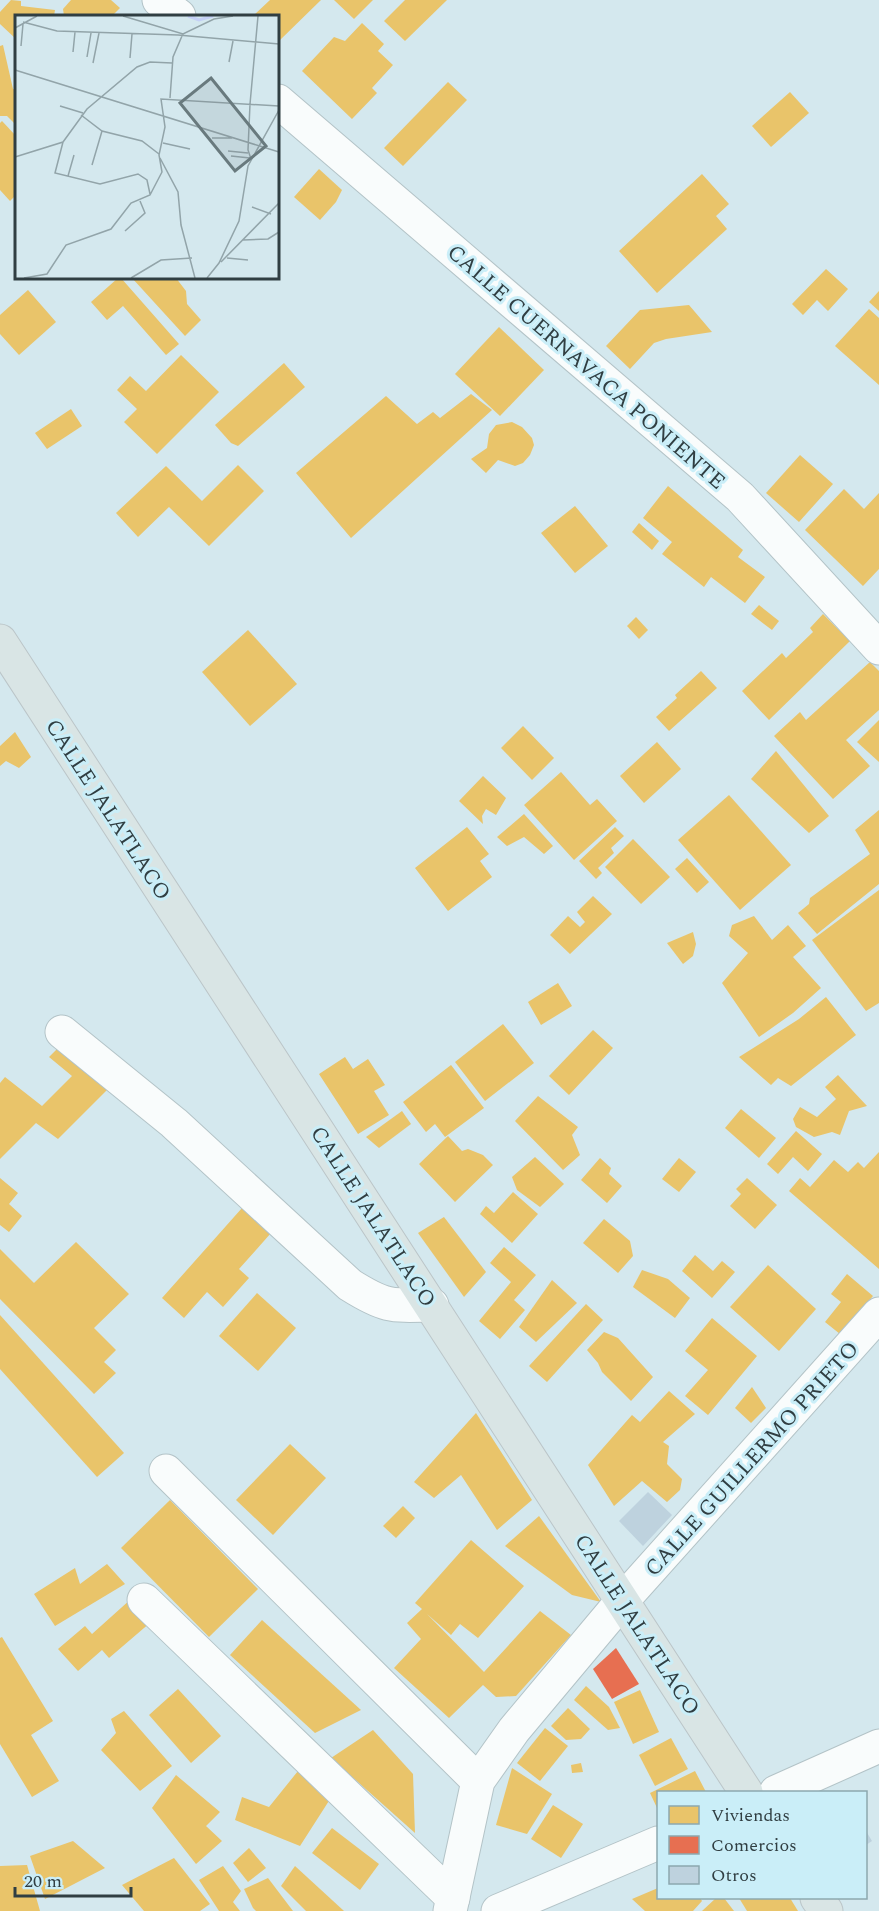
<svg xmlns="http://www.w3.org/2000/svg" width="879" height="1911" font-family="Spectral,serif">
<style>
.homes{fill:#e9c46a}
.shops{fill:#e76f51}
.building{fill:#bed2de}
.lines{fill:none;stroke-linecap:round;stroke-linejoin:round}
.minor-casing{stroke:#b3c3c7;stroke-width:35}
.major-casing{stroke:#bbc5c8;stroke-width:35}
.minor{stroke:#f9fcfc;stroke-width:33}
.major{stroke:#d9e5e5;stroke-width:33}
.labels{text-anchor:middle;stroke-width:6;stroke-linejoin:round;paint-order:stroke}
.street-label{font-size:22px;fill:#303e42;stroke:#caeef8}
.inset-river{fill:none;stroke:#c4d0f6;stroke-width:3}
.inset-road{fill:none;stroke:#92a4a9;stroke-width:1.5}
.view{fill:#697a7e;fill-opacity:0.15;stroke:#697a7e;stroke-width:3}
.inset-edge{fill:none;stroke:#303e42;stroke-width:3}
</style>
<rect width="100%" height="100%" fill="#d4e8ee"/>
<g class="homes">
<polygon points="11,0 21,1 21,6 55,10 54,16 16,16 16,39 0,24 0,12"/>
<polygon points="71,0 111,0 120,8 112,16 64,16 63,9"/>
<polygon points="270,0 321,0 278,42 278,16 253,16"/>
<polygon points="334,0 373,0 354,19"/>
<polygon points="405,0 447,0 405,41 384,21"/>
<polygon points="362,23 384,44 378,51 393,65 372,88 377,93 352,119 302,71 334,37 345,41"/>
<polygon points="3,45 13,89 16,90 16,122 15,124 7,116 0,116 0,46"/>
<polygon points="448,82 467,100 403,166 384,148"/>
<polygon points="790,92 809,113 771,147 752,126"/>
<polygon points="2,121 16,136 16,195 10,201 0,190 0,123"/>
<polygon points="319,169 342,190 336,202 320,220 294,197"/>
<polygon points="702,174 729,204 716,216 727,229 657,293 619,251"/>
<polygon points="826,269 848,289 828,311 817,300 803,315 792,304"/>
<polygon points="118,278 121,278 179,344 166,355 123,306 107,320 91,302"/>
<polygon points="132,278 176,278 186,291 187,304 201,320 185,336"/>
<polygon points="28,290 56,322 19,355 0,334 0,315"/>
<polygon points="879,291 879,311 869,302"/>
<polygon points="689,305 712,332 666,339 654,343 630,369 606,346 640,310"/>
<polygon points="869,309 879,318 879,385 835,346"/>
<polygon points="499,327 544,370 500,416 455,374"/>
<polygon points="181,355 219,392 157,454 124,422 137,409 117,390 130,376 146,391"/>
<polygon points="284,363 305,387 238,446 231,443 215,425"/>
<polygon points="471,394 492,410 351,538 296,473 386,396 417,424 433,412 440,418"/>
<polygon points="71,409 82,426 47,449 35,433"/>
<polygon points="512,422 522,427 532,438 534,445 530,455 523,463 515,466 498,460 486,473 471,459 487,448 489,434 496,425"/>
<polygon points="800,455 833,484 799,522 766,493"/>
<polygon points="238,465 264,491 209,546 169,507 138,537 116,513 166,466 202,501"/>
<polygon points="668,486 743,550 738,557 765,577 745,603 711,577 704,587 662,554 672,542 643,518"/>
<polygon points="844,489 864,509 879,493 879,569 863,586 805,530"/>
<polygon points="575,506 608,546 575,573 541,533"/>
<polygon points="639,523 659,541 652,550 632,532"/>
<polygon points="759,605 779,621 772,630 751,614"/>
<polygon points="823,614 850,641 769,720 742,691 782,653 786,658 813,632 810,628"/>
<polygon points="636,617 648,630 639,639 627,626"/>
<polygon points="248,630 297,684 250,726 202,672"/>
<polygon points="870,662 879,671 879,710 846,740 870,766 833,799 774,736 800,712 806,720"/>
<polygon points="701,671 717,688 669,731 656,717 677,698 675,695"/>
<polygon points="879,720 879,762 857,742"/>
<polygon points="523,726 554,758 532,780 501,748"/>
<polygon points="15,732 31,757 19,768 6,761 0,766 0,746"/>
<polygon points="657,742 681,769 644,803 620,776"/>
<polygon points="776,751 829,816 809,833 751,779"/>
<polygon points="561,772 590,805 597,799 617,821 574,860 524,805"/>
<polygon points="483,776 506,798 496,815 486,809 482,816 483,824 459,801"/>
<polygon points="729,795 791,865 740,910 678,840"/>
<polygon points="879,810 879,884 817,934 798,913 809,904 810,898 870,854 855,830"/>
<polygon points="524,814 553,846 544,854 524,837 507,846 497,837"/>
<polygon points="467,827 489,854 480,861 492,877 448,911 415,868"/>
<polygon points="615,827 624,836 611,848 614,853 598,868 602,873 596,879 579,861"/>
<polygon points="633,839 670,877 641,904 605,867"/>
<polygon points="687,858 709,882 697,893 675,869"/>
<polygon points="879,890 879,1003 866,1011 812,940"/>
<polygon points="593,896 612,914 570,954 550,935 568,916 580,927 585,922 577,912"/>
<polygon points="754,916 772,940 788,925 806,946 793,957 821,988 793,1013 759,1037 722,983 748,953 729,936 732,925"/>
<polygon points="693,932 696,944 693,956 683,964 667,943"/>
<polygon points="558,983 572,1006 541,1025 528,1002"/>
<polygon points="826,997 856,1035 791,1086 778,1078 771,1085 739,1057 799,1019"/>
<polygon points="503,1024 534,1063 485,1101 455,1062"/>
<polygon points="593,1030 613,1048 569,1095 549,1076"/>
<polygon points="58,1048 110,1087 58,1139 36,1123 0,1159 0,1083 5,1077 42,1106 72,1076 49,1057"/>
<polygon points="345,1057 353,1069 368,1059 385,1085 374,1091 389,1115 358,1134 319,1074"/>
<polygon points="451,1065 484,1108 445,1137 435,1124 426,1132 403,1102"/>
<polygon points="838,1075 867,1106 849,1111 840,1135 832,1132 814,1137 796,1127 793,1119 800,1107 817,1117 836,1099 825,1087"/>
<polygon points="538,1096 578,1127 572,1135 580,1155 563,1170 515,1121"/>
<polygon points="741,1109 776,1138 759,1158 725,1128"/>
<polygon points="402,1111 411,1124 379,1148 366,1137"/>
<polygon points="796,1131 822,1154 808,1171 793,1157 778,1174 767,1164"/>
<polygon points="448,1136 462,1151 468,1149 483,1155 493,1165 455,1202 419,1164"/>
<polygon points="879,1152 879,1269 789,1191 800,1178 810,1187 834,1160 848,1172 858,1162 864,1168"/>
<polygon points="535,1157 564,1184 540,1207 517,1190 512,1177"/>
<polygon points="600,1158 611,1168 609,1174 622,1186 607,1203 581,1180"/>
<polygon points="679,1158 696,1172 679,1192 662,1179"/>
<polygon points="0,1178 18,1193 9,1204 22,1216 9,1232 0,1225"/>
<polygon points="747,1178 777,1205 755,1229 730,1206 741,1194 736,1189"/>
<polygon points="513,1192 538,1214 512,1243 480,1214 486,1206 494,1213"/>
<polygon points="242,1208 271,1233 239,1269 249,1278 223,1307 207,1292 184,1318 162,1298"/>
<polygon points="444,1217 486,1272 464,1297 418,1233"/>
<polygon points="604,1219 630,1241 633,1256 618,1273 583,1243"/>
<polygon points="76,1242 129,1294 94,1328 116,1350 104,1362 116,1373 94,1394 0,1299 0,1249 34,1283"/>
<polygon points="504,1247 536,1275 514,1300 525,1310 500,1339 479,1321 511,1282 490,1263"/>
<polygon points="695,1255 713,1271 722,1261 735,1272 712,1298 682,1271"/>
<polygon points="768,1265 816,1309 779,1351 730,1307"/>
<polygon points="642,1270 668,1279 690,1298 675,1318 633,1287"/>
<polygon points="847,1274 873,1296 840,1334 825,1322 841,1302 831,1294"/>
<polygon points="552,1280 577,1303 536,1342 519,1327"/>
<polygon points="257,1293 296,1328 258,1371 219,1336"/>
<polygon points="586,1304 603,1320 547,1382 529,1366"/>
<polygon points="0,1315 124,1453 97,1477 0,1369"/>
<polygon points="712,1318 757,1356 708,1415 685,1396 708,1370 685,1351"/>
<polygon points="604,1332 618,1338 653,1377 631,1401 602,1372 598,1363 587,1350"/>
<polygon points="752,1387 766,1408 751,1423 735,1408"/>
<polygon points="669,1391 695,1414 663,1442 669,1446 667,1464 682,1479 680,1490 667,1502 642,1481 614,1506 588,1465 632,1415 640,1422"/>
<polygon points="476,1413 532,1500 497,1530 461,1475 434,1498 414,1482"/>
<polygon points="290,1444 326,1478 273,1535 236,1500"/>
<polygon points="170,1500 258,1589 209,1637 121,1548"/>
<polygon points="403,1506 415,1518 396,1538 383,1526"/>
<polygon points="539,1516 601,1602 572,1595 505,1546"/>
<polygon points="471,1540 524,1586 478,1638 460,1624 451,1635 427,1614 484,1672 540,1611 571,1635 516,1696 496,1697 483,1685 449,1718 394,1668 421,1639 407,1623 422,1609 415,1603"/>
<polygon points="107,1564 125,1584 55,1626 34,1594 75,1568 80,1584"/>
<polygon points="131,1599 151,1622 109,1658 102,1650 78,1671 58,1649 85,1626 92,1634"/>
<polygon points="262,1620 361,1710 315,1733 230,1655"/>
<polygon points="2,1637 53,1721 31,1735 59,1781 32,1797 0,1744 0,1638"/>
<polygon points="586,1686 609,1707 620,1728 608,1730 574,1700"/>
<polygon points="178,1689 221,1736 191,1763 149,1715"/>
<polygon points="640,1690 659,1732 633,1744 614,1702"/>
<polygon points="568,1708 590,1729 581,1739 566,1740 551,1726"/>
<polygon points="124,1711 172,1766 140,1791 101,1750 116,1733 111,1719"/>
<polygon points="545,1728 568,1746 540,1781 517,1763"/>
<polygon points="373,1730 413,1774 415,1833 331,1758"/>
<polygon points="671,1738 688,1769 655,1786 639,1755"/>
<polygon points="581,1763 583,1772 572,1773 571,1765"/>
<polygon points="512,1768 552,1794 527,1834 496,1825"/>
<polygon points="298,1771 334,1793 300,1846 235,1820 242,1797 269,1807"/>
<polygon points="695,1771 706,1792 658,1792 658,1810 650,1793"/>
<polygon points="176,1775 220,1812 206,1826 222,1841 196,1864 152,1808"/>
<polygon points="553,1805 583,1824 561,1858 531,1839"/>
<polygon points="332,1828 379,1864 360,1890 312,1853"/>
<polygon points="73,1841 105,1868 45,1899 30,1856"/>
<polygon points="249,1848 266,1868 248,1882 233,1863"/>
<polygon points="174,1858 210,1904 200,1911 144,1911 122,1885"/>
<polygon points="27,1865 40,1911 0,1911 0,1866"/>
<polygon points="223,1866 241,1891 233,1902 240,1911 219,1911 199,1880"/>
<polygon points="295,1866 344,1911 306,1911 281,1886"/>
<polygon points="268,1878 293,1911 256,1911 253,1908 244,1889"/>
<polygon points="658,1888 658,1898 700,1898 702,1901 693,1911 645,1911 632,1899"/>
<polygon points="716,1898 724,1898 734,1911 702,1911"/>
<polygon points="739,1898 790,1898 798,1911 747,1911"/>
</g>
<polygon class="shops" points="616,1648 639,1684 612,1699 593,1669"/>
<g class="building">
<polygon points="648,1492 672,1515 643,1546 619,1521"/>
<polygon points="866,1831 872,1841 866,1845"/>
</g>
<g class="lines">
<g class="minor-casing">
<g id="minor">
<polyline points="159,0 179,16"/>
<polyline points="278,101 740,497 879,648"/>
<path d="M62,1032l112,91 176,162c35,22 41,21 82,20"/>
<polyline points="166,1471 478,1781"/>
<polyline points="144,1600 453,1898"/>
<polyline points="776,1792 879,1746"/>
<polyline points="450,1911 478,1781 514,1730 622,1601 879,1314"/>
<polyline points="498,1911 658,1843"/>
</g>
</g>
<g class="major-casing">
<g id="major">
<polyline points="0,641 746,1792"/>
<polyline points="817,1898 826,1911"/>
</g>
</g>
<use href="#minor" class="minor"/>
<use href="#major" class="major"/>
</g>
<g class="labels">
<g class="street-label">
<text transform="translate(587 366) rotate(41)" y="8">CALLE CUERNAVACA PONIENTE</text>
<text transform="translate(109 809) rotate(57)" y="8">CALLE JALATLACO</text>
<text transform="translate(374 1216) rotate(57)" y="8">CALLE JALATLACO</text>
<text transform="translate(751 1458) rotate(-48)" y="8">CALLE GUILLERMO PRIETO</text>
<text transform="translate(638 1624) rotate(57)" y="8">CALLE JALATLACO</text>
</g>
</g>
<g transform="translate(15 15)">
<rect width="264" height="264" fill="#d4e8ee"/>
<path class="inset-river" d="M173,1l11,4 14,-4"/>
<path class="inset-road" d="M108,1l60,18 31,-15 19,-3M8,7l34,9 121,4 101,9M0,13l22,-12M6,31l2,-22M58,37l2,-20M72,42l4,-24M115,43l2,-24M214,47l4,-21M78,48l6,-30M0,55l264,82M155,83l3,-41 9,-21M45,91l23,7M66,100l21,16 40,10 17,13M197,123h20M48,127l-8,31 45,11 38,-10 9,6 3,14M148,128l27,6M213,136l20,2M216,141l19,2M0,142l48,-15 24,-33 50,-42 13,-5 22,1M145,143l18,34 3,33 14,53M236,144l-3,-9 2,-46 8,-88M77,150l10,-34M53,161l6,-21M237,192l19,7M110,216l20,-18 -5,-12M228,225l25,-1 11,-7M212,243l21,2M206,247l58,-59M9,263l23,-4 19,-29 45,-16 20,-26 19,-8 12,-23 -3,-17 6,-28 -4,-28 118,7M116,263l30,-18 31,-2M192,263l12,-15 20,-42 9,-55 31,-56"/>
<path class="view" d="M196,63l55,68 -31,25 -55,-68z"/>
<rect width="264" height="264" class="inset-edge"/>
</g>
<rect x="657" y="1791" width="210" height="108" fill="#caeef8" stroke="#8ca8af" stroke-width="1.5"/>
<rect x="669" y="1806" width="30" height="18" fill="#e9c46a" stroke="#8ca8af" stroke-width="1.5"/>
<text x="711" y="1821" font-size="18" fill="#303e42">Viviendas</text>
<rect x="669" y="1836" width="30" height="18" fill="#e76f51" stroke="#8ca8af" stroke-width="1.5"/>
<text x="711" y="1851" font-size="18" fill="#303e42">Comercios</text>
<rect x="669" y="1866" width="30" height="18" fill="#bed2de" stroke="#8ca8af" stroke-width="1.5"/>
<text x="711" y="1881" font-size="18" fill="#303e42">Otros</text>
<path d="M15 1887v9h116v-9" fill="none" stroke="#303e42" stroke-width="3"/>
<text x="24" y="1887" font-size="18" fill="#303e42" stroke="#caeef8" stroke-width="4.5" paint-order="stroke">20 m</text>
</svg>
